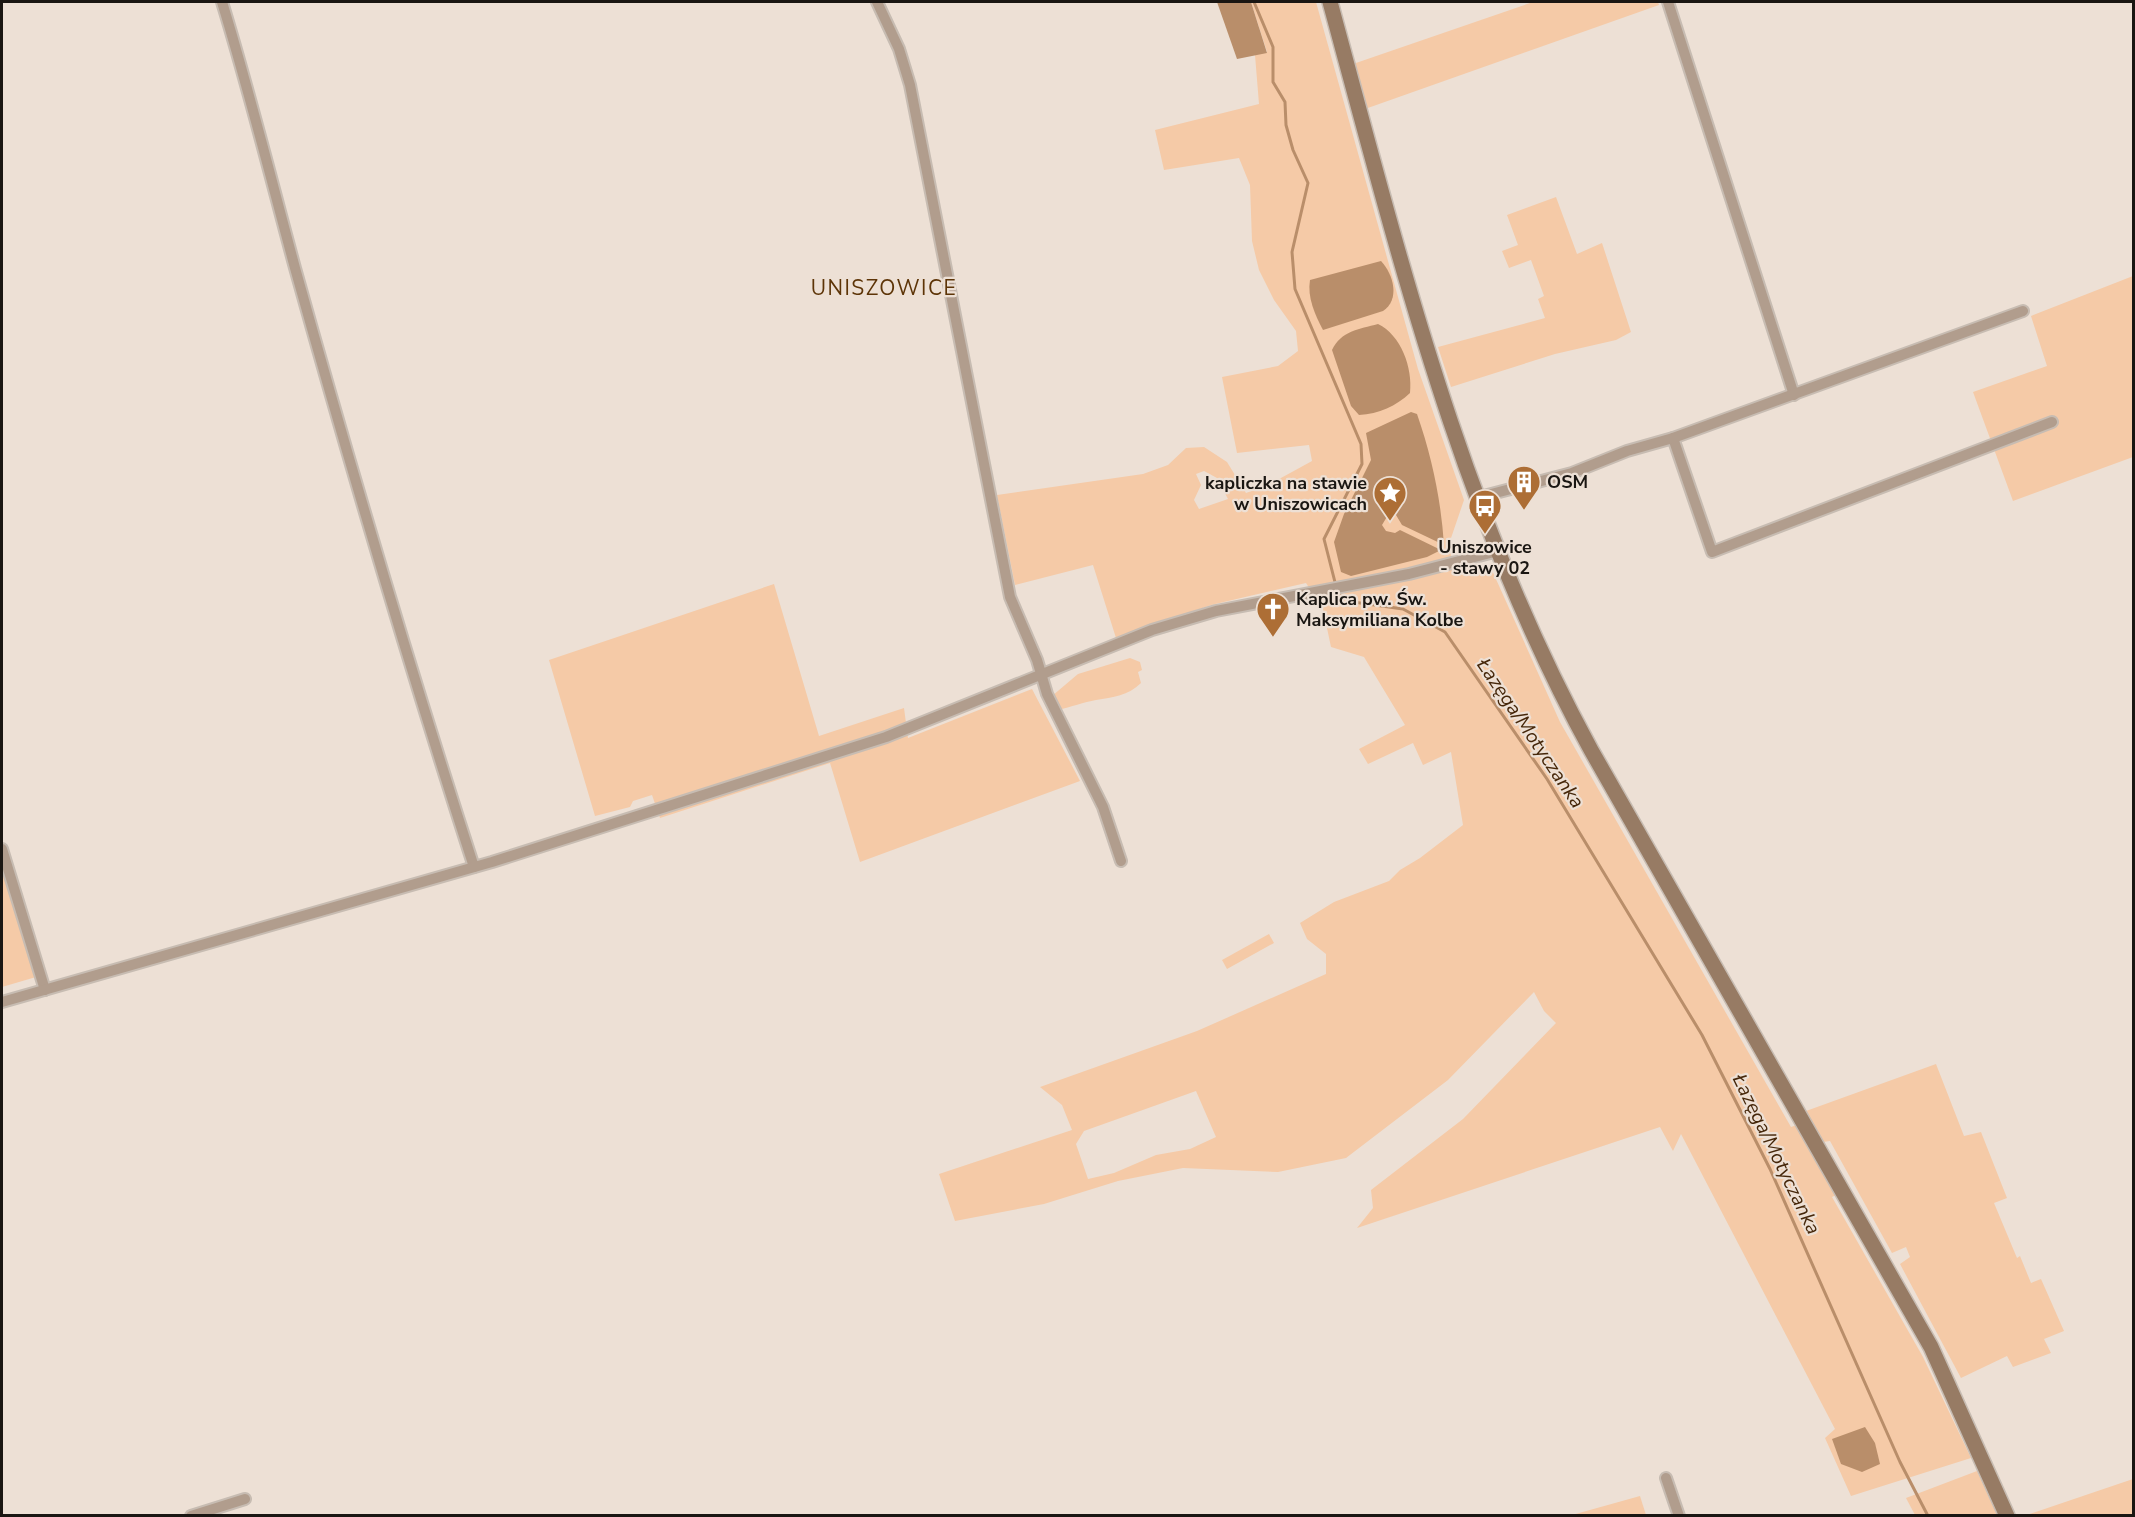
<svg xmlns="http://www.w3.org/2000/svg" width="2135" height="1517" font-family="'Nunito Sans',sans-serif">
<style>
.green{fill:#f5caa7;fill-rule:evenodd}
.water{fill:#b98e6a}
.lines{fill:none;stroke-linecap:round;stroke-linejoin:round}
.stream{stroke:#b98e6a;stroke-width:3}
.street-casing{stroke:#c7bcb2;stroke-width:14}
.secondary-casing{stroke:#c7bcb2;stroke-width:18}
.street{stroke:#b19d8d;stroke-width:10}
.secondary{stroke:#977b64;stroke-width:15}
.labels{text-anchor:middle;stroke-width:4.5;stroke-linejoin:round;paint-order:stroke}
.poi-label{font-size:18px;font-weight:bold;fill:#1a1612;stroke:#ede0d5;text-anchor:start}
.water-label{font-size:20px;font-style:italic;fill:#46270a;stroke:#ede0d5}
.quarter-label{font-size:21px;letter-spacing:1.5px;fill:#5d3407;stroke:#ede0d5}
</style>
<rect width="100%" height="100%" fill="#ede0d5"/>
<g class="green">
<path d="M1251,2h65l102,367 46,131 -14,41 2,30 18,-5 21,2 69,154 231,405 6,-2 39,70 -4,2 91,160 48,101 -120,38 -26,-58 10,-9 -154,-295 -8,17 -13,-24 -303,101 16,-20 -2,-18 92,-71 93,-96 -12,-12 -10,-19 -86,88 -102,78 -68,14 -95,-4 -65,13 -74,23 -89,17 -16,-47 133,-44 -10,-25 -22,-18 157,-56 129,-57v-20l-19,-15 -7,-16 34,-21 55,-21 11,-11 20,-12 43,-33 -12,-73 -28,13 -10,-22 -45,21 -9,-15 46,-24 -41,-68 -33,-10 -8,-38 -17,-26 -95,22 -95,33 -23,-73 -78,20 -18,-90 146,-21 25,-9 18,-17 18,-1 23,15 19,31 24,-9 42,-23 -3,-16 -72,8 -15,-76 56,-11 20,-15 -2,-20 -22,-31 -15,-30 -7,-29 -2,-56 -11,-27 -75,12 -9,-40 104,-26 -4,-49 12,-3zM1204,471l13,7 11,21 -29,10 -5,-9 7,-15 -5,-11zM1196,1091l20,46 -26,12 -34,6 -42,18 -26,6 -12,-35 8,-13z"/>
<polygon points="1533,2 1658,2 1659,5 1365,109 1353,64"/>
<polygon points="1556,197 1577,254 1602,243 1631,332 1616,340 1555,354 1451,387 1438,347 1545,318 1538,299 1544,296 1531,260 1509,268 1502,251 1518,245 1507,215"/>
<polygon points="2133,276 2133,457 2013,501 1973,392 2047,366 2031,316"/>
<polygon points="774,584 819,736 904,708 908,738 1032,689 1080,781 860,862 830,763 660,818 652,795 633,801 630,807 595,816 549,660"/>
<path d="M1130,658l10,4 2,8 -4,2 3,11c-13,13 -28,14 -45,17 -12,2 -25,7 -38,10l-6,-14 26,-22z"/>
<polygon points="2,865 36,977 2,987"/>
<polygon points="1269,934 1274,943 1227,969 1222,960"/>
<polygon points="1936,1064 1964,1136 1981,1132 2007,1198 1994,1203 2017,1258 2020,1256 2031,1283 2041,1279 2064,1331 2044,1339 2051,1353 2013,1367 2007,1356 1961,1378 1900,1264 1910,1257 1906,1247 1892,1253 1830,1141 1823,1142 1806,1111"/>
<polygon points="1977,1471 1997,1515 1915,1515 1906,1498"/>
<polygon points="2133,1479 2133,1515 2027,1515"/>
<polygon points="1640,1496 1646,1515 1572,1515"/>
</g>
<g class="water">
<polygon points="1217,2 1251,2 1267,53 1237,59"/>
<path d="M1381,261c13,14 19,39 2,50l-60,19c-8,-15 -16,-33 -13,-50z"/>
<path d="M1378,324c23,11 35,44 32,69 -14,13 -31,21 -51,22l-8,-9 -19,-56c9,-19 27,-21 46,-26z"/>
<path d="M1411,412l6,2c15,43 24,86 27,131l-42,-20 -6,-10h-8l-6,10 4,6 9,2 5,-3 41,20 -14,7 -76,19 -10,-4 -7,-30 10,-28 27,-54 -5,-27z"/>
<polygon points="1865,1427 1875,1443 1880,1464 1862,1472 1841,1464 1832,1439"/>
</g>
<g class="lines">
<polyline class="stream" points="1254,2 1273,47 1273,82 1285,102 1286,125 1293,150 1308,183 1292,252 1295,289 1361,444 1362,464 1324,539 1338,594 1353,602 1403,609 1445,632 1547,779 1702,1035 1770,1169 1900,1462 1928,1516"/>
<g class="street-casing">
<g id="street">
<path d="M222,2c27,88 49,177 73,266 56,201 115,401 179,599"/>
<polyline points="877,2 899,49 910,85 1010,597 1037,660 1047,694 1103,807 1121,861"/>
<polyline points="1668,2 1794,395"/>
<polyline points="1673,438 1712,552 2052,422"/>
<polyline points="1476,498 1572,473 1627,451 1673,438 2023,311"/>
<polyline points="2,849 45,990"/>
<polyline points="2,1002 492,862 886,737 1152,630 1216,611 1409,574 1498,551"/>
<polyline points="1666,1478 1679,1516"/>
<polyline points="191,1516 245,1499"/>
</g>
</g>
<g class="secondary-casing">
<path id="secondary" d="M1330,2c70,257 131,511 261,748l340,597 76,169"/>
</g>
<use href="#street" class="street"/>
<use href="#secondary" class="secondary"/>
</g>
<defs>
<g id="building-pin" transform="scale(1.725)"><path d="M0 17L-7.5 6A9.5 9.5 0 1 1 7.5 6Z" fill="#ad6e35" stroke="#ede0d5"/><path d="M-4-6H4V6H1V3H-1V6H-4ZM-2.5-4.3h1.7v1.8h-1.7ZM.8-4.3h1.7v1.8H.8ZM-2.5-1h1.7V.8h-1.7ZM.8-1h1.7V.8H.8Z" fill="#fff"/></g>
<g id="sight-pin" transform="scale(1.725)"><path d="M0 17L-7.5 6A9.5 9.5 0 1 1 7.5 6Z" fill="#ad6e35" stroke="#ede0d5"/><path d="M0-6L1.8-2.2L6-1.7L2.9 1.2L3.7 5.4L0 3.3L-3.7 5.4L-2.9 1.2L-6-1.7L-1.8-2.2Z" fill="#fff"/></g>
<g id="bus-pin" transform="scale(1.725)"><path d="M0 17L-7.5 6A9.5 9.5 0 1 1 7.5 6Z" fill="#ad6e35" stroke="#ede0d5"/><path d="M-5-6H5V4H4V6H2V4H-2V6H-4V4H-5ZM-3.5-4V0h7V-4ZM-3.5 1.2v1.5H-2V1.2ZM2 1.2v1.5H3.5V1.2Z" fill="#fff"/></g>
<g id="church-pin" transform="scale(1.725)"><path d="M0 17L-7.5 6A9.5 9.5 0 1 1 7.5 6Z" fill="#ad6e35" stroke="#ede0d5"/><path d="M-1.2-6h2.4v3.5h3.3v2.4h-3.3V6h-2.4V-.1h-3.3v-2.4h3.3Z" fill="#fff"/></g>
</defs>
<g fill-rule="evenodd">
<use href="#building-pin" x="1524" y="482"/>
<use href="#sight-pin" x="1390" y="493"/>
<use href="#bus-pin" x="1485" y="506"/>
<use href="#church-pin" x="1273" y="609"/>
</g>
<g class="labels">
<g class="poi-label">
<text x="1547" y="488">OSM</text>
<text x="1367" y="489" text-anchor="end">kapliczka na stawie<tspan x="1367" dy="21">w Uniszowicach</tspan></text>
<text x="1485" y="553" text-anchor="middle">Uniszowice<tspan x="1485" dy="21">- stawy 02</tspan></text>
<text x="1296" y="605">Kaplica pw. Św.<tspan x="1296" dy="21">Maksymiliana Kolbe</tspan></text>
</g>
<g class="water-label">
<text transform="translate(1531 733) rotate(56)" y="7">Łazęga/Motyczanka</text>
<text transform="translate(1777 1154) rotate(64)" y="7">Łazęga/Motyczanka</text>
</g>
<g class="quarter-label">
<text x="884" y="295">UNISZOWICE</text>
</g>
</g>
<rect width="2135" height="1517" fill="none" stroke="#1a1612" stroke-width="6"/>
</svg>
